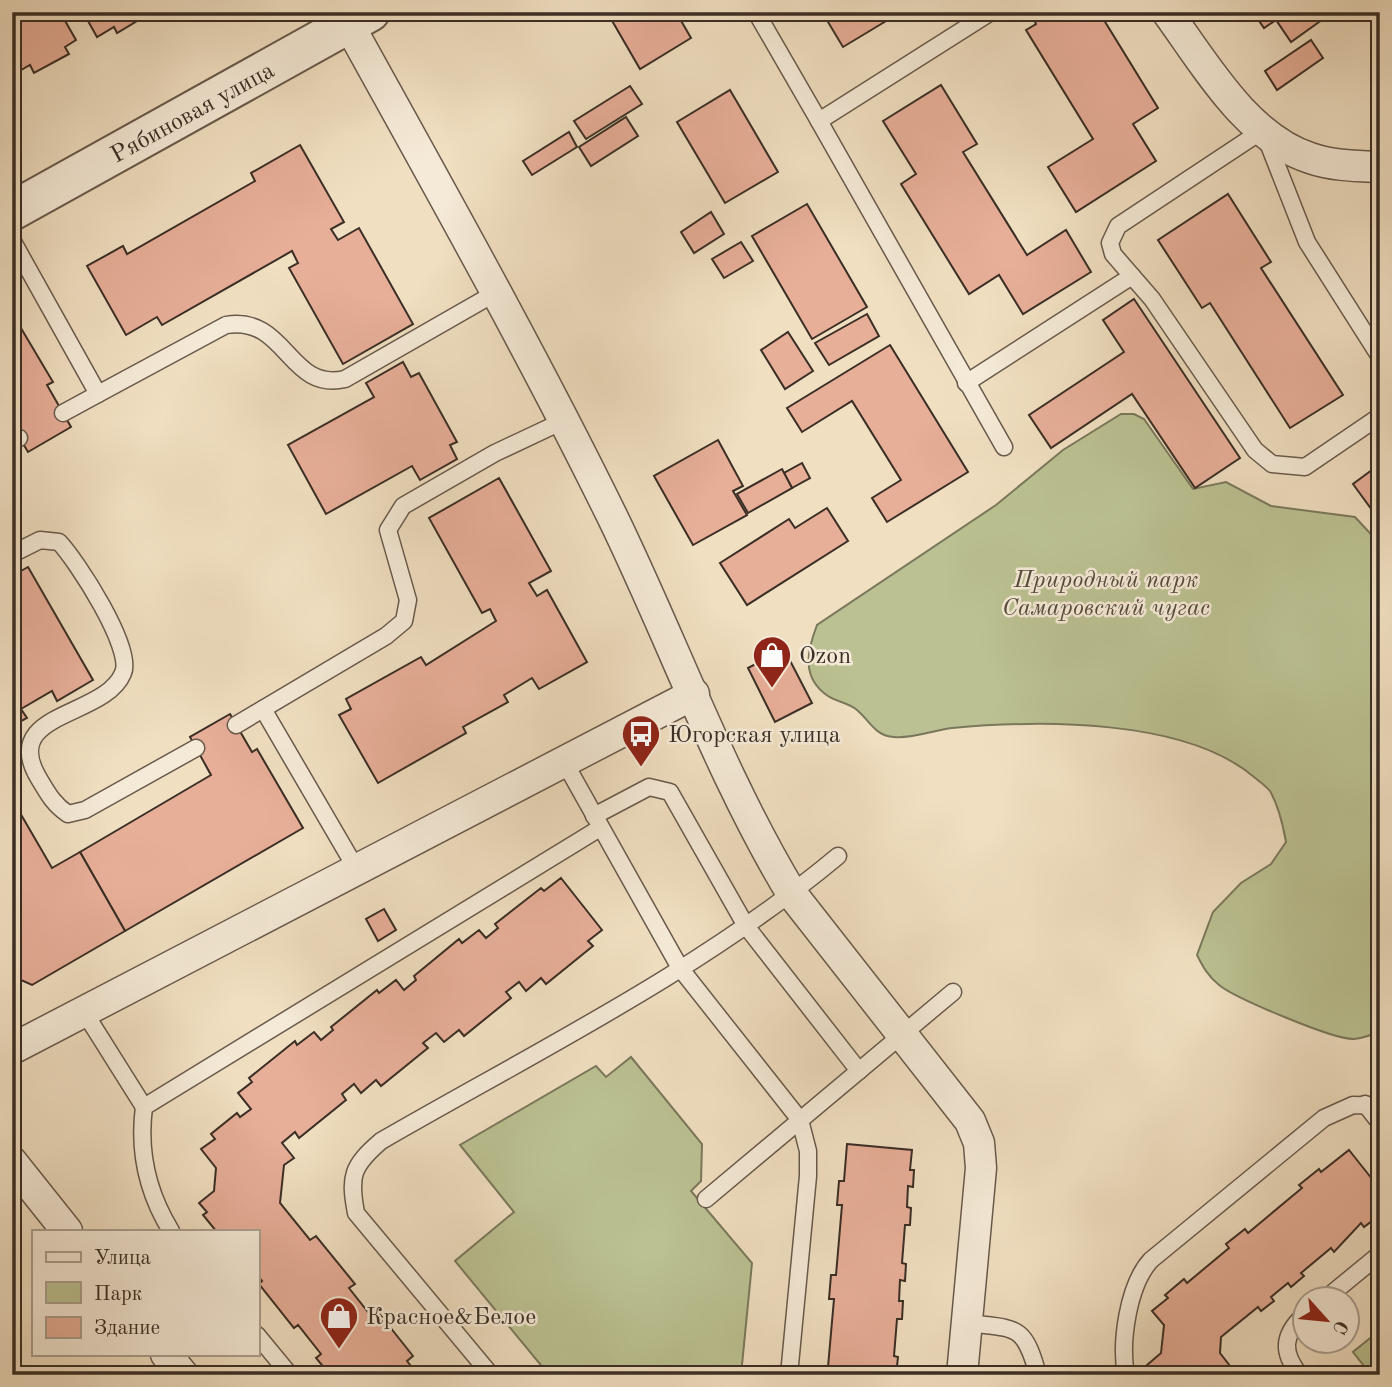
<svg xmlns="http://www.w3.org/2000/svg" width="1392" height="1387" font-family="'Old Standard TT',serif">
<style>
.green{fill:#bbc192;stroke:#7a785c;stroke-width:2}
.building{fill:#e7ae98;stroke:#3a2e25;stroke-width:2}
.lines{fill:none;stroke-linecap:round;stroke-linejoin:round}
.service-casing{stroke:#685a4c;stroke-width:19}
.minor-casing{stroke:#685a4c;stroke-width:33}
.tertiary-casing{stroke:#685a4c;stroke-width:42}
.service{stroke:#f5ead7;stroke-width:16}
.minor{stroke:#f5ead7;stroke-width:30}
.tertiary{stroke:#f5ead7;stroke-width:38}
.labels{text-anchor:middle;stroke-width:5;stroke-linejoin:round;paint-order:stroke}
.street-label{font-size:24px;fill:#3a2e25;stroke:#f5ead7}
.park-label{font-size:24px;font-style:italic;fill:#544b3b;stroke:#f5ead7}
.poi-label{font-size:24px;fill:#3a2e25;stroke:#f5ead7;text-anchor:start}
</style>
<rect width="100%" height="100%" fill="#f0dfc1"/>
<filter id="stains"><feTurbulence type="fractalNoise" baseFrequency=".00286" numOctaves="4"/><feColorMatrix values="0 0 0 0 .2 0 0 0 0 .09 0 0 0 0 .02 0 0 0 .5 -.17"/></filter>
<radialGradient id="worn" r=".72"><stop offset=".6" stop-color="#630" stop-opacity="0"/><stop offset="1" stop-color="#630" stop-opacity=".3"/></radialGradient>
<g class="green">
<path d="M1121,414h13l10,5 49,70 33,-7 45,24 84,11 25,27v487c-8,4 -17,7 -26,8 -20,1 -119,-41 -135,-54 -11,-9 -16,-18 -22,-30l16,-43 28,-29 30,-19 15,-22c-3,-17 -7,-35 -16,-51 -4,-5 -11,-10 -16,-14 -69,-59 -215,-57 -302,-49 -18,2 -40,11 -58,9 -19,-1 -24,-16 -37,-27 -8,-7 -20,-8 -29,-14 -27,-18 -21,-45 -11,-71l179,-120 67,-55z"/>
<polygon points="631,1057 702,1144 701,1181 691,1191 752,1263 741,1375 549,1375 455,1261 514,1212 460,1145 596,1066 606,1077"/>
<polygon points="1380,1330 1380,1375 1371,1375 1353,1352"/>
</g>
<g class="building">
<polygon points="12,12 60,12 76,40 65,47 69,54 34,73 30,65 16,73 12,66"/>
<polygon points="83,12 152,12 117,33 114,27 97,37"/>
<polygon points="607,12 676,12 691,38 640,69"/>
<polygon points="822,12 901,12 843,47"/>
<polygon points="1041,12 1099,12 1158,108 1133,124 1156,161 1076,212 1048,167 1093,139 1026,30 1036,24 1033,17"/>
<polygon points="1253,12 1333,12 1291,42 1276,20 1264,28"/>
<polygon points="1311,40 1323,58 1277,90 1265,71"/>
<polygon points="941,85 977,144 963,152 1027,255 1066,230 1091,272 1023,314 999,275 969,294 901,184 916,174 883,121"/>
<polygon points="630,86 642,104 586,139 574,121"/>
<polygon points="730,90 778,172 725,203 677,122"/>
<polygon points="626,117 638,136 591,166 579,147"/>
<polygon points="569,132 577,147 532,175 523,161"/>
<polygon points="300,145 344,222 331,229 338,240 359,228 413,324 343,364 289,268 298,263 292,251 162,325 157,317 126,335 87,266 123,246 127,254 255,181 251,173"/>
<polygon points="1228,194 1271,262 1261,268 1343,395 1290,428 1210,303 1202,308 1158,240"/>
<polygon points="807,204 867,307 812,339 752,236"/>
<polygon points="711,212 724,234 694,253 681,232"/>
<polygon points="741,242 753,261 724,278 712,259"/>
<polygon points="1134,299 1240,458 1195,488 1132,394 1051,448 1029,415 1124,352 1103,320"/>
<polygon points="12,313 53,382 47,385 71,427 28,452 12,425"/>
<polygon points="867,314 879,336 829,365 815,343"/>
<polygon points="788,332 813,371 785,389 761,350"/>
<polygon points="890,345 968,472 887,522 872,498 901,480 852,401 802,432 787,408"/>
<polygon points="403,362 411,377 419,373 457,442 450,445 457,459 420,480 412,466 326,514 288,445 374,397 366,383"/>
<polygon points="718,440 743,486 733,491 747,515 693,545 654,476"/>
<polygon points="802,463 810,478 792,488 784,473"/>
<polygon points="1380,464 1380,521 1353,484"/>
<polygon points="782,469 792,488 748,513 737,494"/>
<polygon points="499,478 551,571 529,583 537,596 547,590 587,662 539,689 532,678 504,695 508,702 463,727 466,733 378,783 339,715 351,709 346,699 421,657 426,665 496,621 490,609 482,613 429,518"/>
<polygon points="827,508 848,541 747,605 720,563 789,519 795,528"/>
<polygon points="28,567 93,680 57,701 52,691 21,709 27,718 12,726 12,576"/>
<polygon points="784,649 812,703 775,722 748,668"/>
<polygon points="230,714 252,752 257,749 303,828 125,931 80,852 211,775 190,737"/>
<polygon points="12,799 52,868 80,852 125,931 32,985 12,976"/>
<polygon points="561,878 602,930 588,941 593,946 546,984 541,978 526,991 519,982 506,992 511,998 464,1036 459,1030 444,1042 436,1033 423,1043 428,1048 381,1086 376,1080 361,1093 354,1084 342,1094 346,1100 299,1138 295,1132 282,1143 294,1158 284,1165 280,1203 310,1240 316,1236 355,1284 349,1288 368,1312 374,1307 413,1356 407,1361 418,1375 330,1375 316,1358 321,1354 298,1325 294,1328 259,1284 262,1281 257,1275 257,1231 216,1231 203,1215 207,1212 199,1203 214,1191 216,1168 201,1149 215,1139 211,1134 237,1113 240,1117 251,1109 238,1093 252,1082 249,1078 295,1041 297,1045 314,1032 321,1040 333,1030 331,1027 377,990 379,993 396,980 404,990 416,980 414,976 459,939 462,943 479,930 486,938 498,928 495,924 541,888 544,891"/>
<polygon points="384,909 396,930 378,941 366,919"/>
<polygon points="847,1144 912,1150 910,1170 914,1170 913,1187 908,1186 907,1207 911,1208 910,1225 905,1225 902,1263 906,1264 905,1281 900,1280 899,1301 903,1301 902,1319 897,1319 894,1356 898,1357 896,1375 823,1375 823,1367 828,1367 834,1299 829,1299 831,1275 836,1275 842,1205 837,1205 839,1181 844,1181"/>
<polygon points="1349,1150 1380,1189 1380,1208 1374,1213 1377,1217 1364,1227 1361,1223 1334,1252 1331,1248 1301,1273 1304,1276 1291,1287 1288,1283 1271,1297 1274,1301 1261,1311 1258,1307 1221,1337 1220,1353 1237,1375 1153,1375 1146,1366 1161,1353 1164,1325 1152,1311 1168,1298 1165,1295 1184,1279 1187,1283 1229,1248 1226,1244 1245,1229 1248,1233 1302,1188 1299,1185 1319,1169 1321,1172"/>
</g>
<g class="lines">
<g class="service-casing">
<g id="service">
<polyline points="756,12 819,121 991,12"/>
<polyline points="819,121 1004,447"/>
<path d="M12,240l86,154 128,-69c61,-10 62,67 119,54l152,-87"/>
<polyline points="1132,276 1152,299 1255,450 1272,464 1305,467 1380,416"/>
<polyline points="966,383 1132,276 1113,254 1110,243 1118,226 1263,130 1307,242 1380,357"/>
<polyline points="63,413 98,394"/>
<polyline points="12,442 19,438"/>
<path d="M12,554l28,-14 19,2c18,19 75,107 64,131 -18,45 -123,38 -85,104 9,15 15,27 30,37l17,-4 111,-62"/>
<polyline points="263,709 357,870"/>
<polyline points="236,725 386,636 404,621 408,600 388,530 403,506 495,453 563,421"/>
<polyline points="565,763 680,968 800,1120 808,1151 808,1176 789,1375"/>
<polyline points="594,816 649,787 670,792 746,926 859,1071"/>
<polyline points="83,1010 144,1107"/>
<polyline points="1365,1104 1380,1123"/>
<polyline points="706,1199 953,992"/>
<path d="M171,1231c-24,-39 -33,-79 -27,-124l456,-279"/>
<polyline points="1324,1300 1380,1254"/>
<path d="M967,1323c49,6 57,0 71,52"/>
<polyline points="257,1335 290,1375"/>
<path d="M491,1375l-135,-162c-7,-37 -4,-47 25,-72 154,-89 319,-170 457,-285"/>
<path d="M1126,1375c-6,-33 2,-90 25,-115l173,-142 29,-13 27,1"/>
<path d="M1300,1375c-19,-23 -17,-40 4,-60"/>
</g>
</g>
<g class="minor-casing">
<g id="minor">
<path d="M1167,12c38,52 79,125 143,146 23,8 46,8 70,9"/>
<path d="M349,25c90,163 181,324 263,491 61,125 108,259 180,378l178,227 9,22 2,25 -19,207"/>
<polyline points="12,1049 694,694"/>
<polyline points="12,1162 67,1231"/>
<polyline points="166,1354 183,1375"/>
</g>
</g>
<g class="tertiary-casing">
<polyline id="tertiary" points="12,211 370,12"/>
</g>
<use href="#service" class="service"/>
<use href="#minor" class="minor"/>
<use href="#tertiary" class="tertiary"/>
</g>
<defs>
<g id="shop-pin" transform="scale(2.0125)"><path d="M0 17L-7.5 6A9.5 9.5 0 1 1 7.5 6Z" fill="#8f2418" stroke="#f5ead7"/><path d="M-5-2.5h2.3a2.7 3.5 0 0 1 5.4 0H5L5.5 6h-11ZM-1.5-2.5h3a1.5 2.3 0 0 0-3 0Z" fill="#fff"/></g>
<g id="bus-pin" transform="scale(2.0125)"><path d="M0 17L-7.5 6A9.5 9.5 0 1 1 7.5 6Z" fill="#8f2418" stroke="#f5ead7"/><path d="M-5-6H5V4H4V6H2V4H-2V6H-4V4H-5ZM-3.5-4V0h7V-4ZM-3.5 1.2v1.5H-2V1.2ZM2 1.2v1.5H3.5V1.2Z" fill="#fff"/></g>
</defs>
<g fill-rule="evenodd">
<use href="#shop-pin" x="772" y="655"/>
<use href="#bus-pin" x="641" y="734"/>
<use href="#shop-pin" x="339" y="1316"/>
</g>
<g class="labels">
<g class="street-label">
<text transform="translate(192 112) rotate(-29)" y="8">Рябиновая улица</text>
</g>
<g class="park-label">
<text x="1106" y="587">Природный парк<tspan x="1106" dy="28">Самаровский чугас</tspan></text>
</g>
<g class="poi-label">
<text x="799" y="663">Ozon</text>
<text x="668" y="742">Югорская улица</text>
<text x="366" y="1324">Красное&amp;Белое</text>
</g>
</g>
<rect width="1392" height="1387" fill="none" stroke="#f0dfc1" stroke-width="42"/>
<rect x="14" y="14" width="1364" height="1359" fill="none" stroke="#3a2e25" stroke-width="3.5"/>
<rect x="21" y="21" width="1350" height="1345" fill="none" stroke="#3a2e25" stroke-width="2"/>
<rect x="32" y="1230" width="228" height="126" fill="#f5ead7" stroke="#aa9f90" stroke-width="2"/>
<rect x="46" y="1252" width="35" height="10" fill="#f5ead7" stroke="#aa9f90" stroke-width="2"/>
<text x="94" y="1264" font-size="21" fill="#3a2e25">Улица</text>
<rect x="46" y="1282" width="35" height="21" fill="#bbc192" stroke="#aa9f90" stroke-width="2"/>
<text x="94" y="1300" font-size="21" fill="#3a2e25">Парк</text>
<rect x="46" y="1317" width="35" height="21" fill="#e7ae98" stroke="#aa9f90" stroke-width="2"/>
<text x="94" y="1334" font-size="21" fill="#3a2e25">Здание</text>
<g transform="translate(1326 1320) rotate(117)"><circle r="33" fill="#f5ead7" stroke="#aa9f90" stroke-width="2"/>
<path d="M0-5L12 26L0 18L-12 26Z" fill="#8f2418"/>
<text y="-10" font-size="19" font-weight="bold" text-anchor="middle" fill="#3a2e25">С</text>
</g>
<rect width="100%" height="100%" filter="url(#stains)"/>
<rect width="100%" height="100%" fill="url(#worn)"/>
</svg>
